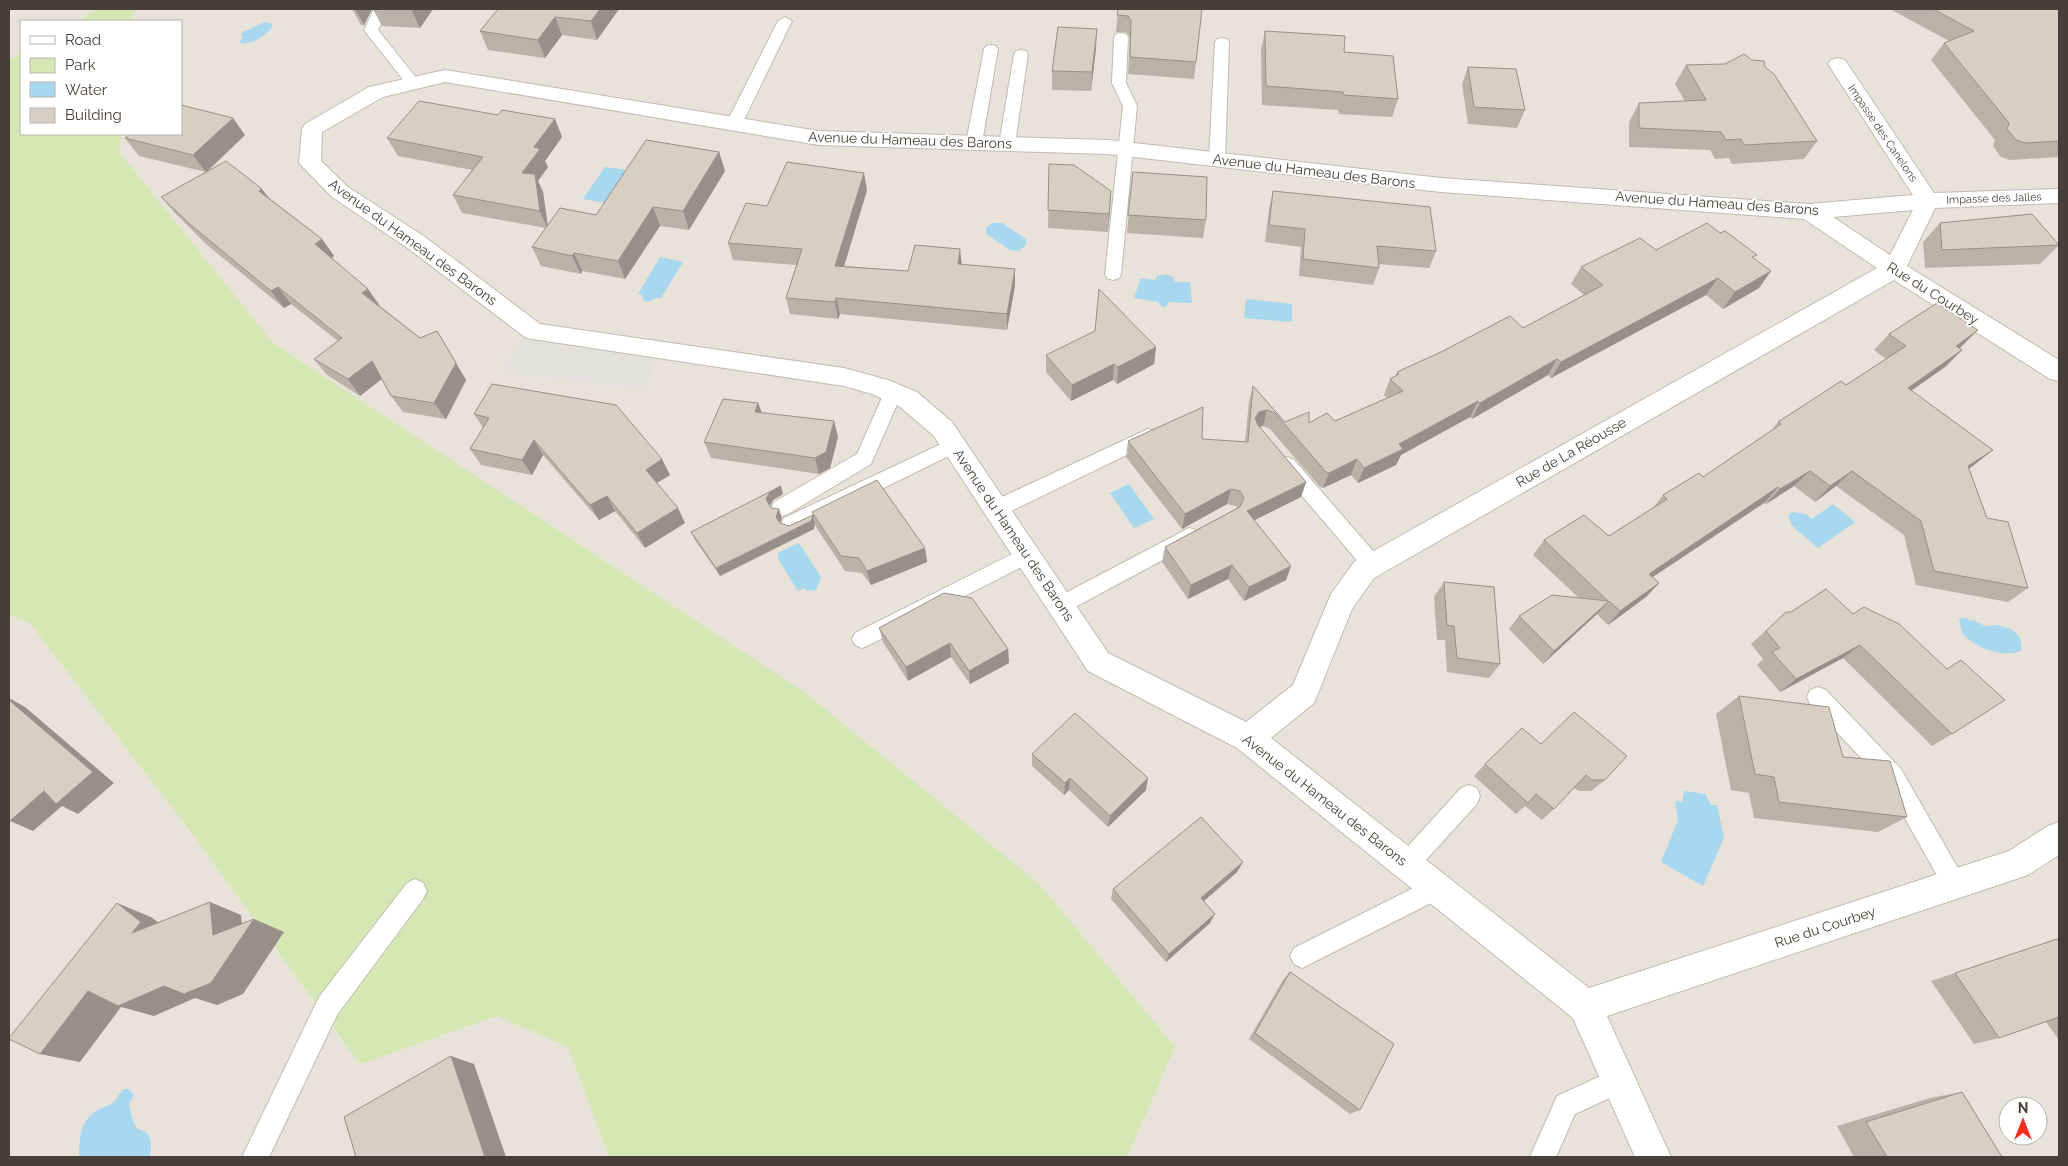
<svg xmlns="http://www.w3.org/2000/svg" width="2068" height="1166" font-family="Raleway,sans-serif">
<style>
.residential{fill:#e8e2d8;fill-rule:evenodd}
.green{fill:#d4e8b3}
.parking{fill:#e3e1de}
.water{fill:#a7d8f0}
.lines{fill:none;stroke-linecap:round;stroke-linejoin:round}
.lane-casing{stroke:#c3baaf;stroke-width:2}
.street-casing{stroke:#c3baaf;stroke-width:2}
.lane{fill:#fff;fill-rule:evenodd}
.street{fill:#fff;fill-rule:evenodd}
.wall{fill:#bbb1a7}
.shaded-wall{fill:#989088}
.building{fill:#d9cec2;stroke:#989088}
.labels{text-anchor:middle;stroke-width:4;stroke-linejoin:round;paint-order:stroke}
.far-street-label{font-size:11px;fill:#484038;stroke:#fff}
.street-label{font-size:14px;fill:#484038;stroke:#fff}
</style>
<rect width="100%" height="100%" fill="#f4f0e9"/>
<path class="residential" d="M9,9h2050v1148h-2050zM21,21h160v113h-160zM2008,1106h30v30h-30z"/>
<g class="green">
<polygon points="99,9 133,9 132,21 77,21"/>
<polygon points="21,53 21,134 121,134 119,152 273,343 804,692 1038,883 1175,1047 1127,1157 609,1157 568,1047 497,1016 360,1064 188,828 30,623 9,615 9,60"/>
</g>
<polygon class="parking" points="528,327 661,350 644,389 503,373"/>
<g class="water">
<path d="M264,22l9,2c-1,8 -22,22 -32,19l-1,-2 3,-4 -2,-1 2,-4z"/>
<polygon points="605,167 627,170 606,203 583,199"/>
<polygon points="992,223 1002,223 1026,239 1026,245 1019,251 1010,250 986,234 986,228"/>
<polygon points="660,257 683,262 661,298 656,298 647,302 642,299 643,295 638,294"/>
<polygon points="1166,274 1173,277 1175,282 1190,282 1192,303 1168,302 1166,307 1162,307 1158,302 1134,298 1141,278 1155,280 1157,276"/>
<polygon points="1246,299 1292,304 1292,322 1244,318"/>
<polygon points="1129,484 1154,519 1134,528 1110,493"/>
<polygon points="1833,504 1855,522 1818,548 1790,524 1792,523 1788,517 1791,512 1806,514 1812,519"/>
<polygon points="799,543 821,577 816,590 807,591 804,588 798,591 778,559 778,553"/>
<path d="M1959,618h8l3,3 3,-1 12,6 13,-1 15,5 7,8 2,12c-17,10 -48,-3 -60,-17z"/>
<polygon points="1684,791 1705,794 1711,805 1717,805 1724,838 1703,886 1661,862 1678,820 1675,801 1682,802"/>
<path d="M124,1089h5l5,6 -5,9c2,7 3,18 7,23 4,4 3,2 7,4 10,4 8,18 7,26h-71c1,-19 0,-34 17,-46 5,-4 14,-5 18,-9 4,-4 5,-9 10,-13z"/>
</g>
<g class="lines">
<g class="lane-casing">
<g id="lane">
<polygon points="374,9 388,9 378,30 418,80 420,83 418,86 408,86 364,30"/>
<polygon points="785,17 792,21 742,124 739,127 729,127 726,124 778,21"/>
<polygon points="1121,33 1126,34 1128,37 1126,83 1137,106 1121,274 1119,278 1113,280 1107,278 1105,274 1123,106 1112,83 1114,37 1116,34"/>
<polygon points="1222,38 1227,39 1229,42 1225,160 1222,164 1217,165 1212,164 1209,160 1215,42 1217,39"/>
<polygon points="991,45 996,46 998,49 982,143 979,147 969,147 966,143 984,49 986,46"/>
<polygon points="1021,50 1026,51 1028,54 1015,144 1012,148 1002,148 999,144 1014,54 1016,51"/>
<polygon points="893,386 899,388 902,393 871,464 788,514 781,516 774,514 771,508 774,502 857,454 884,393 887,388"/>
<polygon points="1148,429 1155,431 1157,436 1155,441 1003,515 996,517 989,515 986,509 989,503"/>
<polygon points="954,438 961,440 963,445 961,450 798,530 791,532 784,530 781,524 784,518"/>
<polygon points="1287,457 1294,460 1380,559 1383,565 1380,571 1373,573 1366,571 1280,470 1278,465 1280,460"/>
<polygon points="1189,528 1196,530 1199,536 1196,542 1068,611 1061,614 1054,611 1051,605 1054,599"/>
<polygon points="1026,547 1033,549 1036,555 1033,561 869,645 862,648 855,645 852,639 855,633"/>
<polygon points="1818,687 1826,690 1901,769 1963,877 1967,885 1963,893 1955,897 1947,893 1885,783 1810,704 1807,697 1810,690"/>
<polygon points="1469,785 1477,788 1480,796 1477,804 1415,872 1407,875 1399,872 1396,864 1399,856 1461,788"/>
<polygon points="1437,876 1445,880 1449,888 1445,896 1310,964 1302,968 1294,964 1290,956 1294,948"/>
<polygon points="415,879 423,883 427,891 423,899 337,1015 269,1157 242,1157 319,997 407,883"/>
<polygon points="1618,1068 1627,1072 1631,1081 1627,1090 1575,1114 1556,1157 1530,1157 1557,1096"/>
</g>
</g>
<g class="street-casing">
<path id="street" d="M1838,58l7,2 89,133 125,-4v14l-124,5 -28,58 152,94v21l-9,-2 -156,-99 -520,298 -22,31 -38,94 -43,35 318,250 420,-137 39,-25 11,-4v33l-31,20 -421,141 64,141h-36l-62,-139 -336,-270 -149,-77 -154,-235 -35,-30 -27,-12 -28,-8 -318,-48 -117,-89 -77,-52 -33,-34 3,-34 3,-5 64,-37 76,-17 374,61 289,9 333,38 368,26 104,-9 -85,-131 3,-4zM445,82l374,63 289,9 333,38 363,27 73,49 -523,294 -23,32 -38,91 -47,37 -138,-69 -156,-231 -35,-30 -29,-12 -44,-12 -304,-44 -115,-87 -77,-50 -27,-26 1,-29 61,-35zM1913,210l-23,45 -57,-38z"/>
</g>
<use href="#lane" class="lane"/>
<use href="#street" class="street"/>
</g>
<g class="wall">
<polygon points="352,9 372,9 364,25 361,25"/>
<polygon points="373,9 433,9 420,28 382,26"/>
<polygon points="498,9 619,9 597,40 562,35 545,58 488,50 480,31"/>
<polygon points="1118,9 1196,62 1194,79 1128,74 1130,37 1126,32 1116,32"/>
<polygon points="1890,9 2059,9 2059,157 2010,160 2001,157 1993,146 1995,140 1931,60 1944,43 1949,41"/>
<polygon points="1265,31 1344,52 1398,99 1392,117 1339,114 1338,110 1262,105 1261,50"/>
<polygon points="1096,48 1091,91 1052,90 1052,71"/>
<polygon points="1686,65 1765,67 1817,141 1804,159 1732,164 1729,158 1715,159 1710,150 1629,147 1629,122 1639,103 1685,101 1675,84"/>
<polygon points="1468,67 1525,110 1517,128 1468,124 1462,84"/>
<polygon points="498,115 555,119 562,137 545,161 548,167 538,181 543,192 548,225 596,215 719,152 725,171 689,230 660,226 625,279 582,271 581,274 541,266 532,247 546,228 462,213 453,195 472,170 398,156 387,138"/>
<polygon points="245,135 207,172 269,198 322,239 334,256 332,258 380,306 420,338 437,331 466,380 446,419 403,412 391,396 382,379 360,396 327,375 314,359 338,341 291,304 284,308 206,244 176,214 161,197 206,172 139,156 125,138"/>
<polygon points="1049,164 1110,210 1108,232 1048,228"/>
<polygon points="1133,172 1206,220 1203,238 1127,233"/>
<polygon points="867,190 844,266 908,271 962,265 1015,269 1015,286 1007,330 840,314 838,319 790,314 786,298 796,265 733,260 728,243 767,206"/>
<polygon points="1273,191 1436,251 1429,268 1378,264 1379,268 1373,285 1299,276 1301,247 1265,242 1269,209"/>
<polygon points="1940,223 2059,245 2040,264 1925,268 1923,242"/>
<polygon points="1656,250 1754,259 1771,271 1759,288 1723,309 1706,295 1551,378 1548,375 1472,419 1470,417 1401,455 1396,465 1358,483 1351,475 1323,488 1320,487 1270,429 1263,426 1259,427 1306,482 1301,497 1254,520 1291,566 1286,580 1244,601 1228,579 1188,599 1162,562 1165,547 1237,508 1236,506 1227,504 1182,529 1126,457 1128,441 1202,439 1245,442 1249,402 1253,386 1285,422 1309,423 1335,421 1387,398 1384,395 1390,379 1395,376 1397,372 1523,328 1584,295 1571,284 1581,267"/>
<polygon points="1889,334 1961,347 1959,348 1962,350 1945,367 1911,391 1993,450 1969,469 1987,518 2028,588 2008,602 1916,585 1904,535 1836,486 1815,502 1794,486 1766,504 1764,503 1653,577 1659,583 1646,597 1608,625 1597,614 1543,664 1509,629 1519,616 1579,598 1533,555 1544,540 1609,536 1653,508 1663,495 1703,477 1770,432 1778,422 1846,385 1886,359 1874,350"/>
<polygon points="1156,347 1154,364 1117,384 1113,380 1071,401 1046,372 1046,355"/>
<polygon points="492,384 670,475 657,483 685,523 645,548 615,511 599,520 543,455 532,475 481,465 470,449 483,428 474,414"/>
<polygon points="758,403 762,413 834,421 838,437 830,468 819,474 711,458 704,442"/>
<polygon points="783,494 773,500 770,506 782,518 780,523 789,526 813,515 815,524 814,529 720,576 695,540 691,532"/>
<polygon points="812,512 925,548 927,562 871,585 862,573 845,571 816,527"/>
<polygon points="1444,582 1500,664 1489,678 1447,672 1445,640 1437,640 1434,597"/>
<polygon points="1826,589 1952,734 1932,746 1843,658 1780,692 1757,665 1763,659 1751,644 1786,612 1791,612"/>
<polygon points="879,628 1008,649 1009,663 970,684 951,657 908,681 883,642"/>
<polygon points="1739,696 1843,757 1907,817 1878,832 1754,818 1749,793 1731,790 1716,714"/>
<polygon points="1541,744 1605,780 1591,791 1579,791 1574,788 1554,809 1542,820 1525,806 1516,814 1474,776 1485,764"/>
<polygon points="1032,754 1146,790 1108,827 1069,790 1064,795 1032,766"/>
<polygon points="1243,862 1237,872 1204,901 1210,923 1166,962 1111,899 1113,889"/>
<polygon points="2057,939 2059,942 2059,1040 2046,1022 1999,1038 1974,1044 1931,981"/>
<polygon points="1290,972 1360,1110 1350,1114 1249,1039 1283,980"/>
<polygon points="1962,1092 2002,1157 1854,1157 1837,1126 1930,1098"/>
</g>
<g class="shaded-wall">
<polygon points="355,9 372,9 364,25"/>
<polygon points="411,9 433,9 420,28"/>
<polygon points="600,9 619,9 597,40 591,21"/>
<polygon points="555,17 562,35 545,58 538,40"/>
<polygon points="1097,29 1096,48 1091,91 1092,72"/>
<polygon points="233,118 245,135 206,172 193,155"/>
<polygon points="555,119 562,137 545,161 548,167 538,181 543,192 548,229 522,173 534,147"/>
<polygon points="719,152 725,171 689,230 683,211"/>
<polygon points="864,173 867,190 839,283 835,266"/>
<polygon points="262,189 275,206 259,191"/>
<polygon points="1111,191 1110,210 1108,232 1109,214"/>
<polygon points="653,207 660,226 625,279 618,261"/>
<polygon points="322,239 334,256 327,261 315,244"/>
<polygon points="960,249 962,266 958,264"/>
<polygon points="574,253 582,271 581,274 572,256"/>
<polygon points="1015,269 1015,286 1007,330 1007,314"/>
<polygon points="1771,271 1759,288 1723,309 1735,292"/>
<polygon points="1718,278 1706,295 1551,378 1561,362"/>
<polygon points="278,287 291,304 284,308 271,291"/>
<polygon points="368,289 380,306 362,293"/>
<polygon points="836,298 840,314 838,319 835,302"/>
<polygon points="1978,330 1961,347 1939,363 1956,346"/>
<polygon points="437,331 466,380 446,419 434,403"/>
<polygon points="1156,347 1154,364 1117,384 1118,367"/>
<polygon points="1962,350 1945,367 1892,404 1908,388"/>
<polygon points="1557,359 1548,375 1472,419 1480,403"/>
<polygon points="372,361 384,377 360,396 348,379"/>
<polygon points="1114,364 1113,380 1071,401 1072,385"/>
<polygon points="1478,401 1470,417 1401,455 1396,465 1358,483 1364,468 1399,444"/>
<polygon points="758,403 764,419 755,412"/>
<polygon points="1267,410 1263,426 1254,428 1255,418 1259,412"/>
<polygon points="834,421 838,437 830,468 819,474 815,458"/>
<polygon points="534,440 543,455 532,475 522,460"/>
<polygon points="1993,450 1974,465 1950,482 1968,466"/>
<polygon points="662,459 670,475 653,485 646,470"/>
<polygon points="1357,459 1351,475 1323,488 1329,473"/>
<polygon points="1810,471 1794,486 1766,504 1780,489"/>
<polygon points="1852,471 1836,486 1815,502 1830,486"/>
<polygon points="1306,482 1301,497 1243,526 1247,511"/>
<polygon points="781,486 783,494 773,500 769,507 766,499 770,492"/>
<polygon points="1778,487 1764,503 1636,588 1649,574"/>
<polygon points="1231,489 1227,504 1182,529 1185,514"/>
<polygon points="607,496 615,511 599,520 590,505"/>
<polygon points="678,508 685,523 645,548 637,533"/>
<polygon points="779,509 782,518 779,525 776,517"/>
<polygon points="813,515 815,524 814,529 720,576 716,568"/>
<polygon points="925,548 927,562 871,585 867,571"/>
<polygon points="1232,565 1228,579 1188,599 1191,585"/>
<polygon points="1291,566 1286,580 1244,601 1249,587"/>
<polygon points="1659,583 1646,597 1608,625 1620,611"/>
<polygon points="1609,601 1597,614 1543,664 1554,651"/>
<polygon points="950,643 951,657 908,681 906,667"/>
<polygon points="1860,645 1843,658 1780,692 1796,679"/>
<polygon points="1008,649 1009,663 970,684 969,671"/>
<polygon points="9,698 25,707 114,783 78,814 62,806 33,831 10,821"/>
<polygon points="1070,778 1069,790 1064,795 1065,783"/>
<polygon points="1148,778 1146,790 1108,827 1110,816"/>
<polygon points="1243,862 1237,872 1197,907 1201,898"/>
<polygon points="210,902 241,915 243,935 254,919 284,932 243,994 217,1005 195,998 154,1016 121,1007 80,1062 40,1054 88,991 164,986 213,935"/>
<polygon points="117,903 151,917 175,935 132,933"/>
<polygon points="1215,914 1210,923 1166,962 1169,954"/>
<polygon points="451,1056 474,1064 506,1157 485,1157"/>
</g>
<g class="building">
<polygon points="498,9 600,9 591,21 555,17 538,40 480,31"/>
<polygon points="1118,9 1202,9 1196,62 1130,57 1131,20 1128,16 1117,15"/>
<polygon points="1933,9 2059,9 2059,141 2025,143 2016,140 2007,129 2009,123 1944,43 1974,31"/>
<polygon points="1058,27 1097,29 1092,72 1052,71"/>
<polygon points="1265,31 1345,36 1344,52 1393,56 1398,99 1344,95 1343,92 1266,86"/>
<polygon points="1744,54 1752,60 1764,61 1765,67 1774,74 1817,141 1744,145 1741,139 1726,140 1721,132 1639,128 1639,103 1706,100 1686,65 1725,64"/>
<polygon points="1468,67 1516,69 1525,110 1474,107"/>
<polygon points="419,101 498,115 502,110 555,119 534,147 540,149 522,173 535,174 540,211 453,195 483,157 387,138"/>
<polygon points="181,105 233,118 193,155 125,138 130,134 181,134"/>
<polygon points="646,140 719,152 683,211 653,207 618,261 574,253 572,256 532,247 560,208 596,215"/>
<polygon points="226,161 262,189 259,191 322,239 315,244 368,289 362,293 420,338 437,331 456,363 434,403 391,396 372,361 348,379 314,359 342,338 278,287 271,291 192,226 161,197"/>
<polygon points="787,162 864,173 835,266 908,271 915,245 960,249 958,264 1015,269 1007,314 836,298 835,302 786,298 802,249 728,243 746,203 767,206"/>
<polygon points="1049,164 1074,165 1111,191 1109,214 1048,210"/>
<polygon points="1133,172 1207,177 1206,220 1128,215"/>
<polygon points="1273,191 1430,207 1436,251 1377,246 1379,268 1303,259 1305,229 1269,225"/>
<polygon points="2032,214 2059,245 1942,250 1940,223"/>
<polygon points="1707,223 1720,233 1725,231 1757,255 1752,257 1771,271 1735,292 1718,278 1561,362 1557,359 1480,403 1478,401 1399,444 1403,449 1364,468 1357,459 1329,473 1326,472 1275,413 1267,410 1259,412 1255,418 1258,425 1306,482 1247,511 1291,566 1249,587 1232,565 1191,585 1165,547 1240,507 1244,498 1240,491 1231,489 1185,514 1128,441 1203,407 1202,439 1248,442 1253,386 1285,422 1309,412 1309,423 1327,413 1335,421 1403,391 1390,379 1399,374 1397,372 1441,352 1510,316 1523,328 1603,285 1581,267 1640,238 1656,250"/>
<polygon points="1099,289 1156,347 1118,367 1114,364 1072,385 1046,355 1095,331"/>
<polygon points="1937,303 1978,330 1956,346 1962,350 1908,388 1993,450 1968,466 1987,518 2008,522 2028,588 1934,571 1921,521 1852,471 1830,486 1810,471 1780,489 1778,487 1649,574 1659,583 1620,611 1609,601 1554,651 1519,616 1552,595 1608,601 1544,540 1584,515 1609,536 1667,499 1663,495 1699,473 1703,477 1781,424 1778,422 1841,381 1846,385 1906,346 1889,334"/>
<polygon points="492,384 616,405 662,459 646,470 678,508 637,533 607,496 590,505 534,440 522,460 470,449 489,418 474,414"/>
<polygon points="723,399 758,403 755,412 834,421 826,452 815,458 704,442"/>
<polygon points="877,480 925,548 867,571 859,558 841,556 812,512"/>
<polygon points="781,486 770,492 766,499 771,508 779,509 776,517 780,523 789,526 813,515 811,521 716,568 691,532"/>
<polygon points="1444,582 1494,587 1500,664 1457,658 1454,626 1447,625"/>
<polygon points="1826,589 1853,614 1864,607 1899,624 1947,669 1961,660 2005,700 1952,734 1860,645 1796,679 1772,652 1780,648 1766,631 1786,612 1791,612"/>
<polygon points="944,593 972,598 1008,649 969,671 950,643 906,667 879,628"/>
<polygon points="1739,696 1829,707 1843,757 1890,761 1907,817 1779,802 1774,777 1755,774"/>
<polygon points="9,700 93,772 56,804 44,791 10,821 9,820"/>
<polygon points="1574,712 1627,756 1605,780 1592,780 1586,775 1554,809 1536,794 1528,803 1485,764 1522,728 1541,744"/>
<polygon points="1075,713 1148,778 1110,816 1070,778 1065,783 1032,754"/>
<polygon points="1201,817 1243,862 1201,898 1215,914 1169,954 1113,889"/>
<polygon points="210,902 213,935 254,919 211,983 184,994 164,986 118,1006 88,991 40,1054 9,1039 9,1038 117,903 141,922 132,933"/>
<polygon points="2057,939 2059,942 2059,1017 1999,1038 1955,973"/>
<polygon points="1290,972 1394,1044 1360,1110 1255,1033"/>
<polygon points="451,1056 485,1157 356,1157 344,1117"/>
<polygon points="1962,1092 2002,1157 1887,1157 1866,1122"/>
</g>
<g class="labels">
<g class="far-street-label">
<text transform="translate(1883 133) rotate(56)" y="4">Impasse des Canelons</text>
<text transform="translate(1994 198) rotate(-2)" y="4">Impasse des Jalles</text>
</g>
<g class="street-label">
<text transform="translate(910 140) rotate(2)" y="5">Avenue du Hameau des Barons</text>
<text transform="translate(1314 171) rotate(7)" y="5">Avenue du Hameau des Barons</text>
<text transform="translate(1717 203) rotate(4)" y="5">Avenue du Hameau des Barons</text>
<text transform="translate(413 242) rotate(36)" y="5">Avenue du Hameau des Barons</text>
<text transform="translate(1933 293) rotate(32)" y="5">Rue du Courbey</text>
<text transform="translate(1571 452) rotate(-30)" y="5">Rue de La Réousse</text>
<text transform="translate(1014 535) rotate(56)" y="5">Avenue du Hameau des Barons</text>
<text transform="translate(1325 800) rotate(38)" y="5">Avenue du Hameau des Barons</text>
<text transform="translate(1825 927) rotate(-18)" y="5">Rue du Courbey</text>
</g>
</g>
<rect width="2068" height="1166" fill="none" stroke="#484038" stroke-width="20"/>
<rect x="20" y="20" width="162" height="115" fill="#ffffff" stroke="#b6b3af"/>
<rect x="30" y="36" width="25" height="8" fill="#ffffff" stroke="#b6b3af"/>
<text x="65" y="45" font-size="15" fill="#484038">Road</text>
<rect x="30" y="58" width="25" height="15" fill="#d4e8b3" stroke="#b6b3af"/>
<text x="65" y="70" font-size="15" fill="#484038">Park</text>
<rect x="30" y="82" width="25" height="15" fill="#a7d8f0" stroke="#b6b3af"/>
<text x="65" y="95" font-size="15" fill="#484038">Water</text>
<rect x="30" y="108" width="25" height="15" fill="#d9cec2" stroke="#b6b3af"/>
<text x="65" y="120" font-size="15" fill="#484038">Building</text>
<g transform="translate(2023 1121)"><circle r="24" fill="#ffffff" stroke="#b6b3af"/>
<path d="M0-4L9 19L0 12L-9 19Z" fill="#f72e1e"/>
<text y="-8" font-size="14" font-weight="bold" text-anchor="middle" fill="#484038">N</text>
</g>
</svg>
